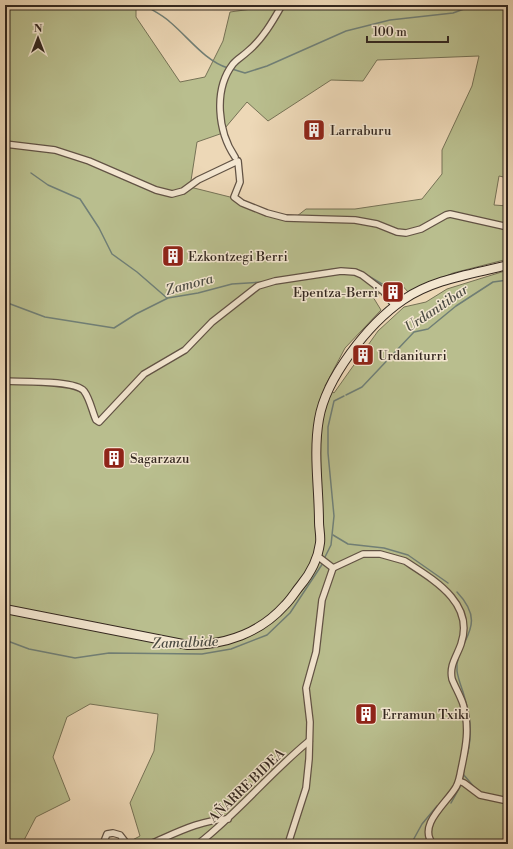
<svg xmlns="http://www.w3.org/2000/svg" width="513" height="849" font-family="'Libre Bodoni',serif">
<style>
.green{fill:#b9be8e;stroke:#767256;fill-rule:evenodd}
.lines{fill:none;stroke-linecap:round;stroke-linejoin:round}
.stream{stroke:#707f76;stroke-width:1.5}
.minor-casing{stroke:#625345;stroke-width:8}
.secondary-casing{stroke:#33271f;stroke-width:10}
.minor{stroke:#f3e6d0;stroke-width:5.5}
.secondary{stroke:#f3e6d0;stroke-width:8}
.labels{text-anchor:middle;stroke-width:3;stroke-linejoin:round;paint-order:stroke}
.poi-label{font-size:13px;fill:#33271f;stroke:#f3e6d0;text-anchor:start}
.street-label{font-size:13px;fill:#33271f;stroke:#f3e6d0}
.water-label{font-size:14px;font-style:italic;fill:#4c4c43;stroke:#f3e6d0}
</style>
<rect width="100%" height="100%" fill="#edd8b7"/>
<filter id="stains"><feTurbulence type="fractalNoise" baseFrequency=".005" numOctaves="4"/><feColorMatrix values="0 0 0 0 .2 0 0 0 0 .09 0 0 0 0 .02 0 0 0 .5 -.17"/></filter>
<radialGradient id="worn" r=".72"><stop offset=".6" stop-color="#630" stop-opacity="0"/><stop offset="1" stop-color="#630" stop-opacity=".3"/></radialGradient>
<path class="green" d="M5,5h131v12l44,65 25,-5 18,-36 7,-29 51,-7h227v173l-9,-2 -5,29 14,1v53l-55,14 -44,20 -10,-11 -26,15 8,13 -36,38 -20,38 9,7 44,-62 26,-24 22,-5 21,-13 61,-19v574h-383l15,-8 -10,-33 24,-52 4,-37 -68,-10 -23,13 -14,40 17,43 -34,17 -14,27h-17zM479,56l-7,30 -30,64v24l-20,25 -67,10h-49l-14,11 -58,-22 -44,-11 7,-45 23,-8 27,-32 21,19 63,-41 32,1 14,-21z"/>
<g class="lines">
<g class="stream">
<path d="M144,5c8,5 19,10 26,17 18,15 35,39 58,46"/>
<polyline points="232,69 245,73 267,66 346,31 390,20 453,13 475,5"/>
<polyline points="31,173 48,185 80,199 99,228 112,254 137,272 167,298"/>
<polyline points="360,271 382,284"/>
<polyline points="309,273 335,269"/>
<polyline points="5,302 45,317 114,328 136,314 168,298 198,293 232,284 262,282"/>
<polyline points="408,325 413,331"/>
<polyline points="346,395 362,387 414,332 428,329 456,306 493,282 508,280"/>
<polyline points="333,535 348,544 384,548 408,555 448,583"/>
<polyline points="324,559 331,545 334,516 328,453 328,427 334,401 344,396"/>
<path d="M457,592c34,36 -3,49 0,79 1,7 4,15 6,21 7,23 10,41 4,64"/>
<polyline points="5,640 29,649 75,658 109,653 202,654 231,649 267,635 290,613 323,563"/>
<polyline points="463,774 475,788"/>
<polyline points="463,777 465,763"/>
<polyline points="451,803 460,787"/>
<polyline points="411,844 422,824 437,806"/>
</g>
<g class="minor-casing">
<g id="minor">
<polyline points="5,144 55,150 89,161 156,190 172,194 183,191 198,180 238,161 240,182 234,197 242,203 267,213 286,218 355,220 377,224 397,232 406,233 421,229 446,215 450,214 508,227"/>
<path d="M235,157c-17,-25 -22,-67 -2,-93 4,-5 10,-8 14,-12 15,-12 26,-31 35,-47"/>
<path d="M5,381c16,1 70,-1 79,10 6,8 8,20 12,29l3,2 45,-48 41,-24 27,-28 46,-36 17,-5 66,-10 14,1 7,3 21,16 12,15"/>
<path d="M320,558l13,10 30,-14h17l25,7c29,19 70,42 56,83 -4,12 -12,21 -9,35 3,8 8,16 11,25 7,23 3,43 -2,66 -1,6 -2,12 -5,17 -9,16 -39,38 -23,57"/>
<polyline points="459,781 464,783 480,795 508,801"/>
<polyline points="103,844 107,834 113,833 120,835 127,844"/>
<path d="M150,844c26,-11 50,-24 78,-25"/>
<path d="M198,844c40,-31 72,-71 111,-103"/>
<polyline points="288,844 306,788 309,759 310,722 306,688 316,652 322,600 333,568"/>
<polyline points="470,844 505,844"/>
</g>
</g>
<g class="secondary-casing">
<path id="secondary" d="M5,609l183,36c37,0 72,-12 97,-40 6,-6 10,-13 15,-19 10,-12 18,-27 20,-43 1,-7 -1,-14 -1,-21 0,-34 -6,-69 0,-103 7,-41 49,-95 84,-119 30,-21 70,-26 105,-35"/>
</g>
<use href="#minor" class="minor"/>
<use href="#secondary" class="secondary"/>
</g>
<defs>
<g id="building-square" transform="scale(1.15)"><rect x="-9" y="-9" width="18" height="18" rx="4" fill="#8f2418" stroke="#f3e6d0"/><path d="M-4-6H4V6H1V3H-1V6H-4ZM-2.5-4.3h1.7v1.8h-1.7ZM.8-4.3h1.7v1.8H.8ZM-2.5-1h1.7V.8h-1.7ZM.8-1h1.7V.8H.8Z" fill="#fff"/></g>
</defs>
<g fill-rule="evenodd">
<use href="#building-square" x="314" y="130"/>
<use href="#building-square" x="173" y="256"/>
<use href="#building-square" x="393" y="292"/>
<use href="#building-square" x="363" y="355"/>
<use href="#building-square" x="114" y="458"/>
<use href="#building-square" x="366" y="714"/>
</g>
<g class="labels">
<g class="poi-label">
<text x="330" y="135">Larraburu</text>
<text x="188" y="261">Ezkontzegi Berri</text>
<text x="378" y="297" text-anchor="end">Epentza-Berri</text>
<text x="378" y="360">Urdaniturri</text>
<text x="130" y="463">Sagarzazu</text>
<text x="382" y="719">Erramun Txiki</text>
</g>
<g class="street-label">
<text transform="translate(246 785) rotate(-44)" y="5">AÑARRE BIDEA</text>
</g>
<g class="water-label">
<text transform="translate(189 284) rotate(-15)" y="5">Zamora</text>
<text transform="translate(436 308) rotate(-34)" y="5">Urdanitibar</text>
<text transform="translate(185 642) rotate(-2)" y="5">Zamalbide</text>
</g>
</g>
<rect width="513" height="849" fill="none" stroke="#edd8b7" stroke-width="20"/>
<rect x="6" y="6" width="501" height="837" fill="none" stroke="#33271f" stroke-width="2"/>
<rect x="10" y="10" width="493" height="829" fill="none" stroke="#33271f"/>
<g transform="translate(38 38)" stroke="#f3e6d0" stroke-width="3" paint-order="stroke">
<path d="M0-3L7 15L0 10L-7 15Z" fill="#33271f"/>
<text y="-6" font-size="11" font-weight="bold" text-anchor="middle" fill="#33271f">N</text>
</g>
<path d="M367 36v6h81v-6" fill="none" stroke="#33271f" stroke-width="2"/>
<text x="373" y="36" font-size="12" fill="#33271f" stroke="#f3e6d0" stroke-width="3" paint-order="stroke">100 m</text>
<rect width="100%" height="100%" filter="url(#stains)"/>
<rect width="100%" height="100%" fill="url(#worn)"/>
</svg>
